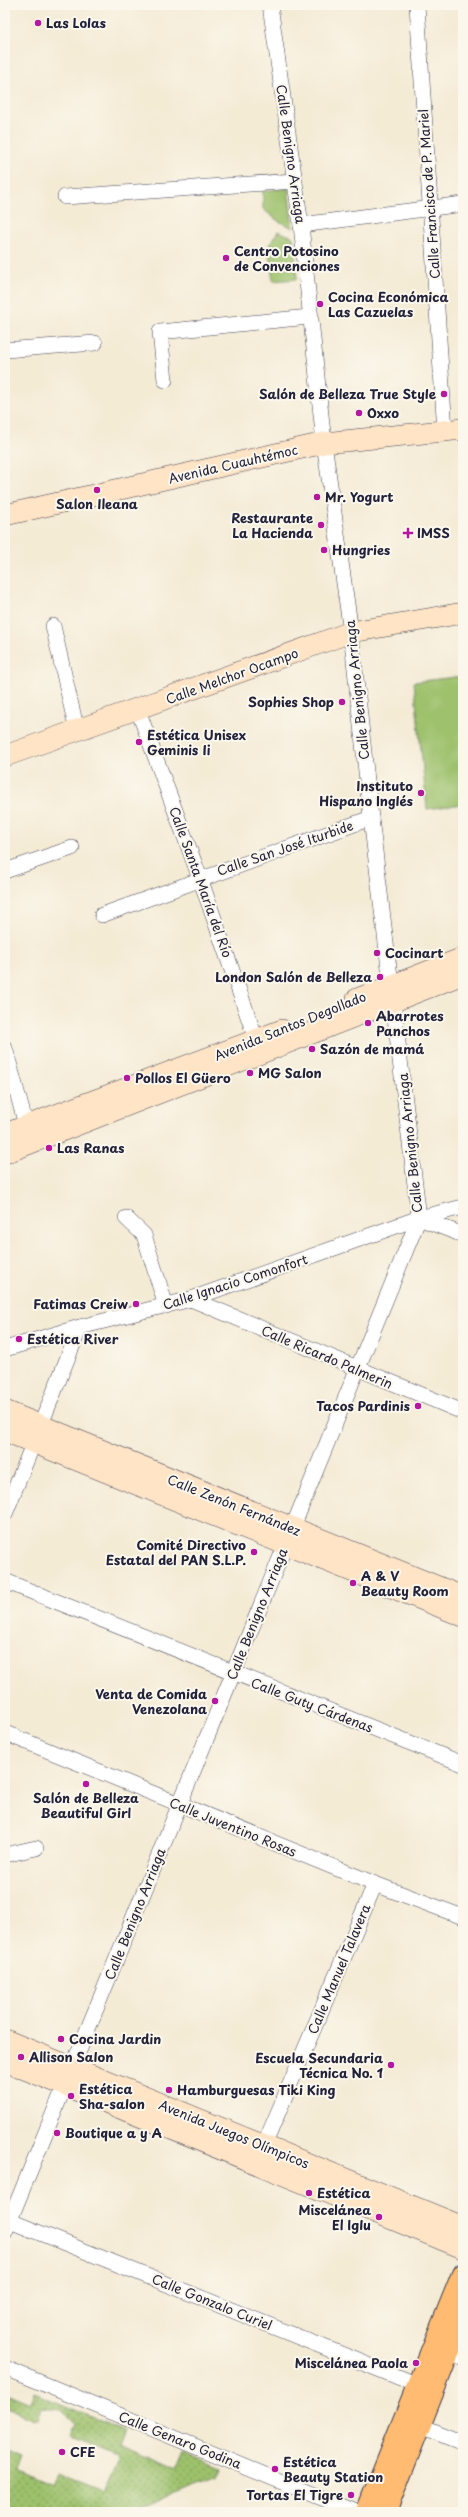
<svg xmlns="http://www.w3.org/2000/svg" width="468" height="2517" font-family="'Playpen Sans',sans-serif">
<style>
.grass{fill:#9dc16c;stroke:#607254}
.garden{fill:url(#garden-dots);stroke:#607254}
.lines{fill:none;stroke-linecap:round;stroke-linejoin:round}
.street-casing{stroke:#424052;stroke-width:16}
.secondary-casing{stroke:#424052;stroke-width:22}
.primary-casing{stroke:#424052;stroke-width:24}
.street{stroke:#fff;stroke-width:15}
.secondary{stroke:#ffe4c6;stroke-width:21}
.primary{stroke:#febb71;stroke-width:22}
.poi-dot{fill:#b5179e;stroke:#fbf7ec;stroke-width:1.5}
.labels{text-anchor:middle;stroke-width:4;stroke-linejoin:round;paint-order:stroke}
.poi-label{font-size:13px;font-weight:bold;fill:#22223b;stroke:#fbf7ec;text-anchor:start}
.street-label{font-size:13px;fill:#22223b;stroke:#fbf7ec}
</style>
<defs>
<pattern id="garden-dots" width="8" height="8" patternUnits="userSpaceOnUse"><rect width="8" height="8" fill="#9dc16c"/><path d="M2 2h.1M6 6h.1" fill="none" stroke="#809c5a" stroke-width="1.8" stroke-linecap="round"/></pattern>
</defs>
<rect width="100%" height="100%" fill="#fbf7ec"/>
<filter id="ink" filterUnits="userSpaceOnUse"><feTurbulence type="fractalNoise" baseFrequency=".025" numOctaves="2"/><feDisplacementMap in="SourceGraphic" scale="8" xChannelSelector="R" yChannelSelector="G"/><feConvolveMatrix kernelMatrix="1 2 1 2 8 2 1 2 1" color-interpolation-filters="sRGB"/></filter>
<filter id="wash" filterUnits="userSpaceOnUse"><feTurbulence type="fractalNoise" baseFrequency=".012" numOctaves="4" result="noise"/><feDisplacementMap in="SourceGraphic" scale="16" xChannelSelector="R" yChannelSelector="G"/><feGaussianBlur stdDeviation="0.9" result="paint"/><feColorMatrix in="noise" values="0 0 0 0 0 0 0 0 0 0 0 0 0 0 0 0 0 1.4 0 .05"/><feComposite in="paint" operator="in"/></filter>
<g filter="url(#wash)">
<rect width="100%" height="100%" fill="#f4ebd5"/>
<g class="grass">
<polygon points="288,188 293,228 278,221 263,209 263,191"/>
<polygon points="278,231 293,237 297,279 273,281 268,247"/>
<polygon points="463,676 463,804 427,809 414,682"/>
</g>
<polygon class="garden" points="5,2392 31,2403 35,2393 125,2431 119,2446 177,2471 184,2454 219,2469 216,2479 123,2512 27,2512 5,2503 5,2450 20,2456 15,2470 53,2486 58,2474 103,2492 119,2455 70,2435 75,2422 61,2410 41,2408 36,2420 5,2407"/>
</g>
<g filter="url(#ink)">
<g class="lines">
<g class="street-casing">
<g id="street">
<polyline points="417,5 445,431"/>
<polyline points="65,197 294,181"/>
<polyline points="301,225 463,204"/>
<polyline points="5,350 95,343"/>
<polyline points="165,380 160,332 309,317"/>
<polyline points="53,626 77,731"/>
<polyline points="138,710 200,878 259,1048"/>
<polyline points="5,871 72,848"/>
<polyline points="102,915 371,818"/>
<polyline points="5,1048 29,1136"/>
<polyline points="126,1218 144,1235 166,1306"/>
<polyline points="419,1218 463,1235"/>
<polyline points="191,1299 463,1412"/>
<polyline points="5,1349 80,1327 191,1299 419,1218 463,1207"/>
<polyline points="5,1514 80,1327"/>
<polyline points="5,1581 463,1764"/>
<polyline points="5,1733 375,1884 463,1917"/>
<polyline points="5,1855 36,1848"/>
<polyline points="260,2155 375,1884"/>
<polyline points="5,2219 418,2385"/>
<polyline points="5,2232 419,1218 371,818 351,632 324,443 301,225 270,5"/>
<polyline points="448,2351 463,2358"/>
<polyline points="5,2368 355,2512"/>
<polyline points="420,2426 463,2443"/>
</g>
</g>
<g class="secondary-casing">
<g id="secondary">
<polyline points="5,515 324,443 463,429"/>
<polyline points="5,756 351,632 463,613"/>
<polyline points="357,999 463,958"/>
<polyline points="5,1134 282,1030"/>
<polyline points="5,1153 463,974"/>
<polyline points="5,1411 463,1597"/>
<polyline points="5,1431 463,1616"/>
<polyline points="5,2040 463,2227"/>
<polyline points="5,2061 463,2248"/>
</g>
</g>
<g class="primary-casing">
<g id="primary">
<polyline points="367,2512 463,2274"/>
<polyline points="385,2512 463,2315"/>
</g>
</g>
<use href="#street" class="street"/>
<use href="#secondary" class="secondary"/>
<use href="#primary" class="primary"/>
</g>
</g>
<g class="poi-dot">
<circle cx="38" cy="23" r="4"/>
<circle cx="226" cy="258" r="4"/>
<circle cx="320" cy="304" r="4"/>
<circle cx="444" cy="394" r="4"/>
<circle cx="359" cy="413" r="4"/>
<circle cx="97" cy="490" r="4"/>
<circle cx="317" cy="497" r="4"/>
<circle cx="321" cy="525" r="4"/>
<path d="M406 527h4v4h4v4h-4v4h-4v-4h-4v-4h4z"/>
<circle cx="324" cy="550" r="4"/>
<circle cx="342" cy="702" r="4"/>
<circle cx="139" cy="742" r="4"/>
<circle cx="421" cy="793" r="4"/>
<circle cx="377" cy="953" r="4"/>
<circle cx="380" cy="977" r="4"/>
<circle cx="368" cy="1023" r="4"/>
<circle cx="312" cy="1049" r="4"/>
<circle cx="250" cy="1073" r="4"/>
<circle cx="127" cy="1078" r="4"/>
<circle cx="49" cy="1148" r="4"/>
<circle cx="136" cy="1304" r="4"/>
<circle cx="19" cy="1339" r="4"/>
<circle cx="418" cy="1406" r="4"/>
<circle cx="254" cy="1552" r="4"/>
<circle cx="353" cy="1583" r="4"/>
<circle cx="215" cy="1701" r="4"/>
<circle cx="86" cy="1784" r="4"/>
<circle cx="61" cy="2039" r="4"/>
<circle cx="21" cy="2057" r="4"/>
<circle cx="391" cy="2065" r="4"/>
<circle cx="169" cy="2090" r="4"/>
<circle cx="71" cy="2096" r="4"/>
<circle cx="57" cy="2133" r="4"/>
<circle cx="309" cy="2193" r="4"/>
<circle cx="379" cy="2217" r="4"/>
<circle cx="416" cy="2363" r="4"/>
<circle cx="62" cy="2452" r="4"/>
<circle cx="275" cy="2469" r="4"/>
<circle cx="351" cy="2495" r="4"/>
</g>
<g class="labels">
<g class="poi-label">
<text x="46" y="28">Las Lolas</text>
<text x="234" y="256">Centro Potosino<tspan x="234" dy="15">de Convenciones</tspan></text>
<text x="328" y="302">Cocina Económica<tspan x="328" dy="15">Las Cazuelas</tspan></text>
<text x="436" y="399" text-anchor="end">Salón de Belleza True Style</text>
<text x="367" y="418">Oxxo</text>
<text x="325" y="502">Mr. Yogurt</text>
<text x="97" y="509" text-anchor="middle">Salon Ileana</text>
<text x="313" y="523" text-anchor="end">Restaurante<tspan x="313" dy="15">La Hacienda</tspan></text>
<text x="417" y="538">IMSS</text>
<text x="332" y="555">Hungries</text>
<text x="334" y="707" text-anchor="end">Sophies Shop</text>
<text x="147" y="740">Estética Unisex<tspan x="147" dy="15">Geminis Ii</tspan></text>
<text x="413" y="791" text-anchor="end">Instituto<tspan x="413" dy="15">Hispano Inglés</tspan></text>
<text x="385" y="958">Cocinart</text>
<text x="372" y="982" text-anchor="end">London Salón de Belleza</text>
<text x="376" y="1021">Abarrotes<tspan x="376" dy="15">Panchos</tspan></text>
<text x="320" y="1054">Sazón de mamá</text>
<text x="258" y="1078">MG Salon</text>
<text x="135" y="1083">Pollos El Güero</text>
<text x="57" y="1153">Las Ranas</text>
<text x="128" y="1309" text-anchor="end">Fatimas Creiw</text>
<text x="27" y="1344">Estética River</text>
<text x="410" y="1411" text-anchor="end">Tacos Pardinis</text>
<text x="246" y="1550" text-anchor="end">Comité Directivo<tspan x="246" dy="15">Estatal del PAN S.L.P.</tspan></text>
<text x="361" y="1581">A &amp; V<tspan x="361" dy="15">Beauty Room</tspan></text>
<text x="207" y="1699" text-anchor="end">Venta de Comida<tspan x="207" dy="15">Venezolana</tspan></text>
<text x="86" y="1803" text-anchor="middle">Salón de Belleza<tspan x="86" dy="15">Beautiful Girl</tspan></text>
<text x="69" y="2044">Cocina Jardin</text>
<text x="29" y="2062">Allison Salon</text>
<text x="383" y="2063" text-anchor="end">Escuela Secundaria<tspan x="383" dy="15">Técnica No. 1</tspan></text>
<text x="79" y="2094">Estética<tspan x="79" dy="15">Sha-salon</tspan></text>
<text x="177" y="2095">Hamburguesas Tiki King</text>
<text x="65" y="2138">Boutique a y A</text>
<text x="317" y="2198">Estética</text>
<text x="371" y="2215" text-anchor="end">Miscelánea<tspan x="371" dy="15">El Iglu</tspan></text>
<text x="408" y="2368" text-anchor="end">Miscelánea Paola</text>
<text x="70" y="2457">CFE</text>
<text x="283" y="2467">Estética<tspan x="283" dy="15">Beauty Station</tspan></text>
<text x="343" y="2500" text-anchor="end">Tortas El Tigre</text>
</g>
<g class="street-label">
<text transform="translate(291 154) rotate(82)" y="5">Calle Benigno Arriaga</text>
<text transform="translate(429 194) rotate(-94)" y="5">Calle Francisco de P. Mariel</text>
<text transform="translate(233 464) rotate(-13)" y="5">Avenida Cuauhtémoc</text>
<text transform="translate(232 676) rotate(-20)" y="5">Calle Melchor Ocampo</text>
<text transform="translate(357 690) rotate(-96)" y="5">Calle Benigno Arriaga</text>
<text transform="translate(285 848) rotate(-19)" y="5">Calle San José Iturbide</text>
<text transform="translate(201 882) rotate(70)" y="5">Calle Santa María del Río</text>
<text transform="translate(290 1026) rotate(-22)" y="5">Avenida Santos Degollado</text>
<text transform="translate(410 1143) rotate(-96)" y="5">Calle Benigno Arriaga</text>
<text transform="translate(235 1282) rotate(-18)" y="5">Calle Ignacio Comonfort</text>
<text transform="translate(327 1357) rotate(23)" y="5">Calle Ricardo Palmerin</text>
<text transform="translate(234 1505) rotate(22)" y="5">Calle Zenón Fernández</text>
<text transform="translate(257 1614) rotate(-68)" y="5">Calle Benigno Arriaga</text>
<text transform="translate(312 1705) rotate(21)" y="5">Calle Guty Cárdenas</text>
<text transform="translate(233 1827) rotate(22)" y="5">Calle Juventino Rosas</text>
<text transform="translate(135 1914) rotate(-68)" y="5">Calle Benigno Arriaga</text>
<text transform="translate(339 1969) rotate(-67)" y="5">Calle Manuel Talavera</text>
<text transform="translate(234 2134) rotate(22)" y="5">Avenida Juegos Olímpicos</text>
<text transform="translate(212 2302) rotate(22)" y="5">Calle Gonzalo Curiel</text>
<text transform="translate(180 2440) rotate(22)" y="5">Calle Genaro Godina</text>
</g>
</g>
<rect width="468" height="2517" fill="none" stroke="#fbf7ec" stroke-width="20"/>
</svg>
